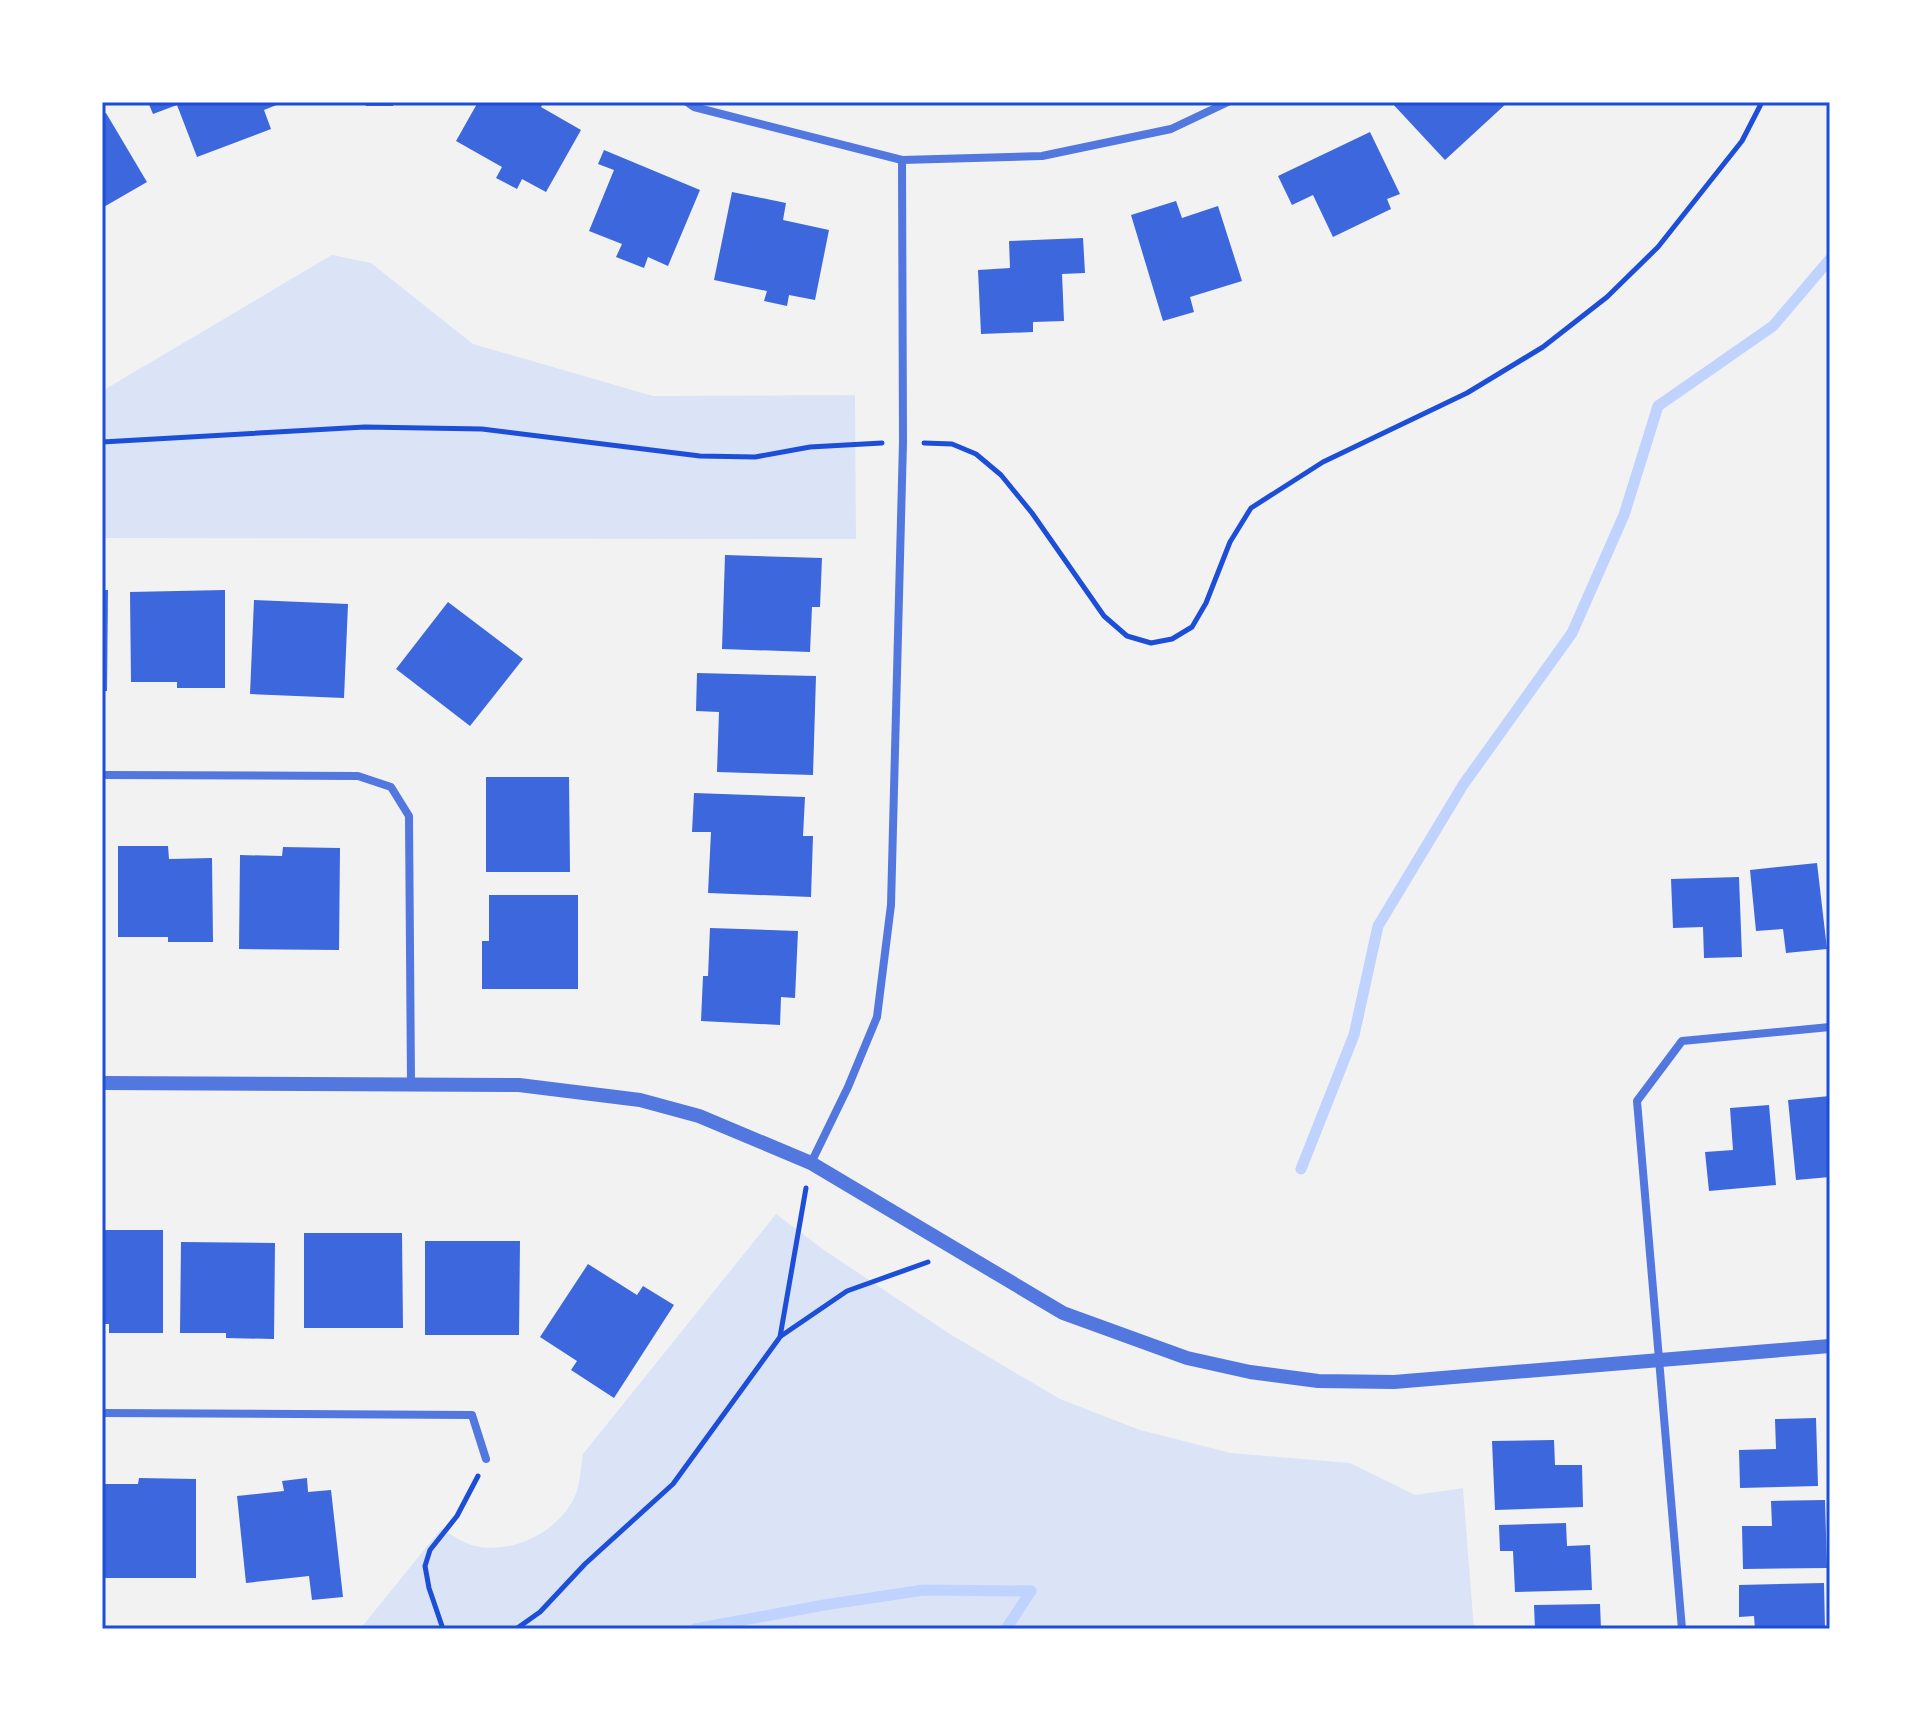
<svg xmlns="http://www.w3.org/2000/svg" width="1932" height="1731" font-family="'Noto Sans',sans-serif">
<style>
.green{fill:#dbe4f7}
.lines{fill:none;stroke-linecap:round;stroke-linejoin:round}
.stream{stroke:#bfd3fe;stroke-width:11}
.building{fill:#3d67dc}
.path{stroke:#1d4ed8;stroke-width:5}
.minor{stroke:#5277de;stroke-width:8}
.tertiary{stroke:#5277de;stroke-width:14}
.neatline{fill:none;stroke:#1d4ed8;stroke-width:3}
</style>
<rect width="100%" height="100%" fill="#f2f2f2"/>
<g class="green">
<polygon points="332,255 371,263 473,344 653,396 855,395 856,539 102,538 102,391"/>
<path d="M776,1214l48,36 126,84 110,65 80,31 91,23 119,10 65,32 48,-7 11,141h-1114l81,-100c11,6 23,14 34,17 39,9 88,-16 102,-55 3,-11 4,-25 6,-37z"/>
</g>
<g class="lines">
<g class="stream">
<polyline points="1301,1169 1354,1035 1378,926 1463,785 1572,633 1624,515 1658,406 1773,326 1830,259"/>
<polyline points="695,1629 824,1605 924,1590 1031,1591"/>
<polyline points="1006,1629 1031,1591"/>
</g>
</g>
<g class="building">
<polygon points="148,102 284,102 264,110 271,129 197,157 177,105 153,114"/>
<rect x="366" y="102" width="27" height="4"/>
<polygon points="478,102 544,102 541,107 581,130 546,192 522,179 517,189 496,178 502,167 456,141"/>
<polygon points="1391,102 1508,102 1445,160"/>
<polygon points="106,113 147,182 102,208 102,115"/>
<polygon points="1370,132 1400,194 1387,199 1391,209 1333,237 1313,195 1292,205 1278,176"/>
<polygon points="604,150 700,190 668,266 648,257 644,268 616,257 622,244 589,231 614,170 598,164"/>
<polygon points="732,192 786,203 783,220 829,230 815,300 789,295 787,306 764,301 767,291 714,280"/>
<polygon points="1176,201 1182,218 1218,206 1242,281 1190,297 1194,312 1163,321 1131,215"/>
<polygon points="1083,238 1085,273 1062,274 1064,321 1033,322 1033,332 981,334 978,270 1010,268 1009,241"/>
<polygon points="725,555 822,558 820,607 812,607 810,652 722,649"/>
<polygon points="102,590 108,590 107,691 102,691"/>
<polygon points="225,590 225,688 177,688 177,682 131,682 130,592"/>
<polygon points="254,600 348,604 344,698 250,694"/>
<polygon points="448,602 523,659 470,726 396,669"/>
<polygon points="697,673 816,676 813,775 717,772 719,712 696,711"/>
<polygon points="486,777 569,777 570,872 486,872"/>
<polygon points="694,793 805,797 803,836 813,836 811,897 708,893 711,832 692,832"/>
<polygon points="118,846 168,846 169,859 212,858 213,942 168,942 168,937 118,937"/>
<polygon points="283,847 340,848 339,950 239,949 240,855 282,856"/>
<polygon points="1817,863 1827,949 1786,953 1783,929 1756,931 1750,870"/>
<polygon points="1739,877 1742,957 1704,958 1703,927 1673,928 1671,879"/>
<polygon points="489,895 578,895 578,989 482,989 482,941 489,941"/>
<polygon points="710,928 798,931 795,998 781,997 780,1025 701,1021 703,976 708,976"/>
<polygon points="1830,1096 1830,1177 1796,1180 1788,1100"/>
<polygon points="1769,1105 1776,1185 1709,1191 1705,1152 1733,1150 1730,1108"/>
<polygon points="102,1230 163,1230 163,1333 109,1333 109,1324 102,1324"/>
<polygon points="304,1233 402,1233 403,1328 304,1328"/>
<polygon points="425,1241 520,1241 519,1335 425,1335"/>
<polygon points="181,1242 275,1243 274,1339 226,1338 226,1333 180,1333"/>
<polygon points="588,1264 637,1295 643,1286 674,1305 614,1398 571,1370 577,1361 540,1337"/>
<polygon points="1816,1418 1818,1486 1740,1488 1739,1450 1776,1449 1775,1419"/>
<polygon points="1554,1440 1555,1465 1582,1465 1583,1507 1495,1510 1492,1441"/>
<polygon points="139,1478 196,1479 196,1578 102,1578 102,1484 138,1484"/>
<polygon points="307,1478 308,1492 331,1490 343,1597 312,1600 309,1576 246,1583 237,1496 284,1491 282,1481"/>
<polygon points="1825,1500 1827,1568 1743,1569 1742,1526 1772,1526 1771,1501"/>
<polygon points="1566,1523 1567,1546 1590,1545 1592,1590 1515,1592 1513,1551 1500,1551 1499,1525"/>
<polygon points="1824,1583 1825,1629 1755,1629 1754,1616 1739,1617 1739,1585"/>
<polygon points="1600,1604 1601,1629 1535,1629 1534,1605"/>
</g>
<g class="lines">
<g class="path">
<polyline points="102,442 365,427 482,429 700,456 755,457 810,447 882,443"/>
<polyline points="924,443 952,444 976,454 1001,475 1032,513 1104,616 1127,636 1151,643 1172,639 1192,627 1206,603 1230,542 1251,508 1323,462 1467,393 1543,347 1607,297 1658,247 1742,141 1762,102"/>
<polyline points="781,1336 847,1291 928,1262"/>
<polyline points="443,1629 429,1588 425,1566 430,1550 457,1516 478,1476"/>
<polyline points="516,1629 540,1612 585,1564 673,1484 780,1337 806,1188"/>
</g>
<g class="minor">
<polyline points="687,102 694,107 902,160 1042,156 1171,129 1228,102"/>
<polyline points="102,775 358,776 391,787 409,816 411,1083"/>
<polyline points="811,1163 848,1087 877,1017 891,905 903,442 902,160"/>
<polyline points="102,1413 472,1415 486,1459"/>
<polyline points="1682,1629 1637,1101 1682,1041 1830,1027"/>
</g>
<polyline class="tertiary" points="102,1083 519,1085 640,1100 699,1116 811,1163 1063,1313 1187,1358 1250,1372 1318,1381 1394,1382 1830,1346"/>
</g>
<rect width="1932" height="1731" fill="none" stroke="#ffffff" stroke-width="208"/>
<rect x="104" y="104" width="1724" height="1523" class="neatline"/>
</svg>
